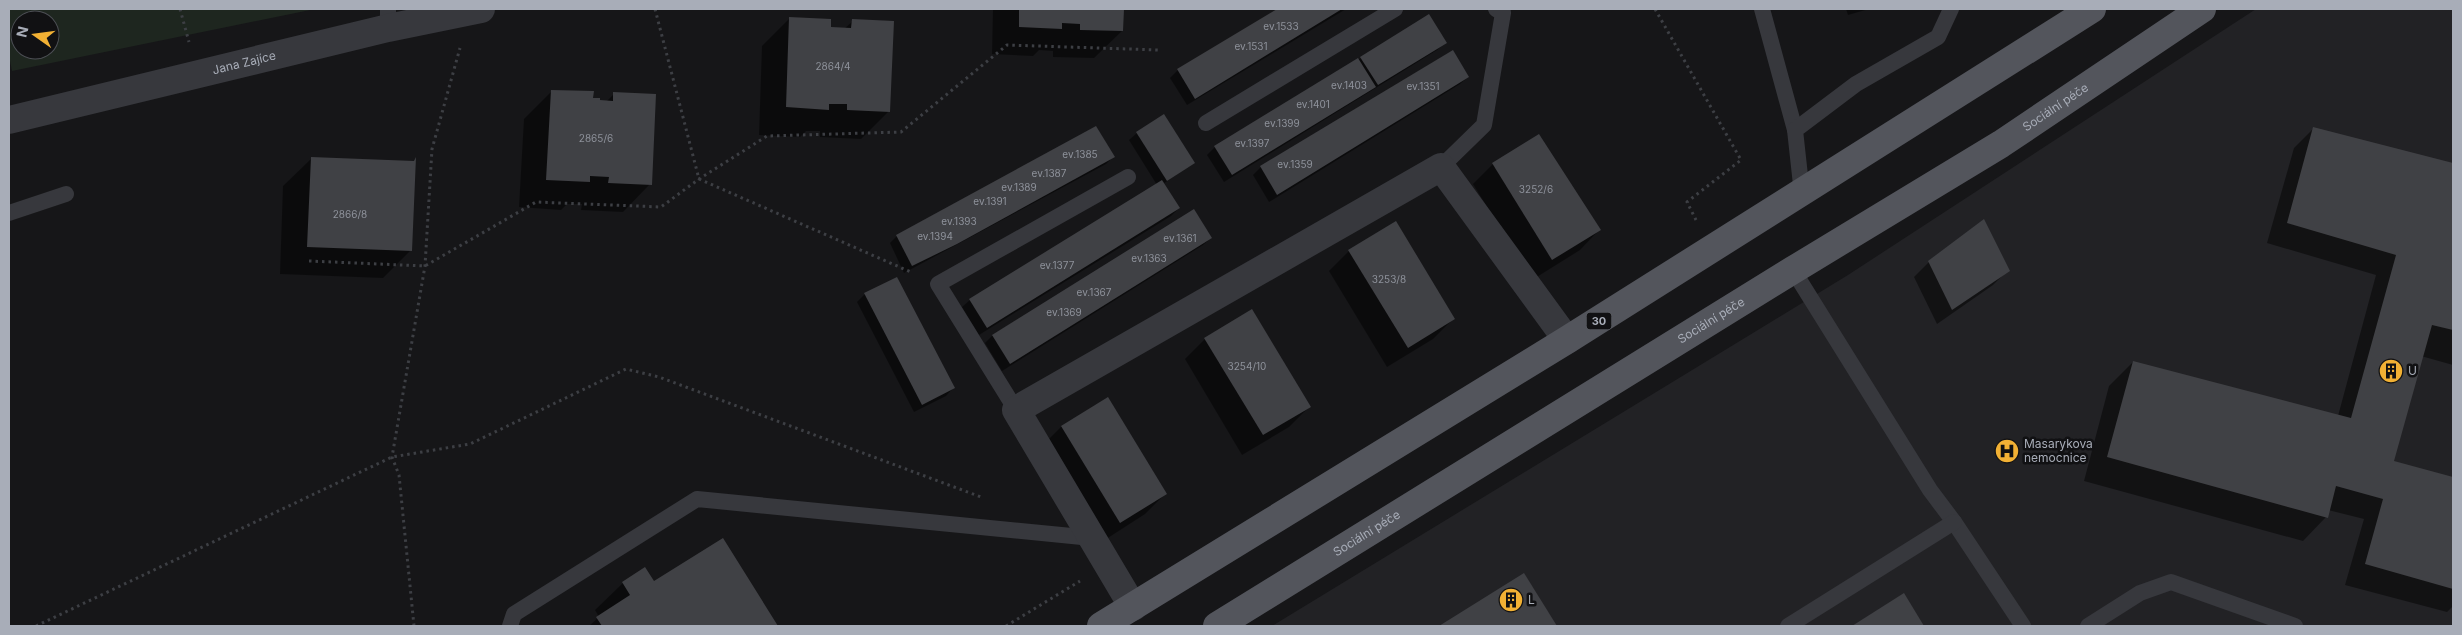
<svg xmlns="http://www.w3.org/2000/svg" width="2462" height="635" font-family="Inter,sans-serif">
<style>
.built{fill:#222225}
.green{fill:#1e261f;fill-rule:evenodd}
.shadow{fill:#0007}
.building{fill:#404145}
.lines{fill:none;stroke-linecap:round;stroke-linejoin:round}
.path{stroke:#3d3f44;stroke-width:3;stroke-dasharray:2.5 4;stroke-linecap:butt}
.service{stroke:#37383d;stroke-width:16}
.minor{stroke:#37383d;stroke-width:28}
.primary{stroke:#53555c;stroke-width:28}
.labels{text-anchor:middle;stroke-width:5;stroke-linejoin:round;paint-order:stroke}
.number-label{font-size:10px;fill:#8e929b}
.shield{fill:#111113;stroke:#7b7e86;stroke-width:1}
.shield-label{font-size:11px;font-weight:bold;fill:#a8adb8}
.street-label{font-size:12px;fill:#a8adb8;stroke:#111113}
.poi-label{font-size:12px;fill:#a8adb8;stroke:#111113;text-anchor:start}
</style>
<rect width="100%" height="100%" fill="#161618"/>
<polygon class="built" points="2256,9 2453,9 2453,626 1272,626 1848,275"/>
<path class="green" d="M9,9h306l-303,62 -3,-15zM20,20h30v30h-30z"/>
<g class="shadow">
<polygon points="993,9 1122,9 1122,31 1094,58 1053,57 1053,51 1039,50 1033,56 992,54"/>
<polygon points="1279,9 1346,9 1187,105 1170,78 1178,70"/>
<polygon points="1846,9 1869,9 1848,15"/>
<polygon points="790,18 830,28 844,29 853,21 889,111 861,139 820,137 820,131 806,131 800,137 759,135 762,46"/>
<polygon points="1445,43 1437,50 1224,182 1207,155 1215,147 1361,58"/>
<polygon points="1452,51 1468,77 1460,84 1269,202 1253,175 1261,167"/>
<polygon points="552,91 606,102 614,94 650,184 623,212 581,210 582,204 567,204 561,210 519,207 524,119"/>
<polygon points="2314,128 2453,165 2453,365 2421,356 2392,462 2453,479 2453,606 2447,612 2345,585 2364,519 2328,510 2326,517 2303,541 2084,481 2109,386 2133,362 2338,416 2376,275 2267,243 2294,148"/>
<polygon points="1137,133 1194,162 1163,184 1179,208 1171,216 979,335 962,307 970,300 1157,185 1129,140"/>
<polygon points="1113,157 1106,164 904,273 890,243 897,236"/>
<polygon points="311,159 410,251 383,278 280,274 283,186"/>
<polygon points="1493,164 1600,229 1580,250 1532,280 1473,184"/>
<polygon points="1194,211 1211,238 1203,245 1002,371 985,343 992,336"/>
<polygon points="1349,251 1454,318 1433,339 1387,367 1329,271"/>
<polygon points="1929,262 2008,270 1993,285 1937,324 1914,277"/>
<polygon points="865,294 953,388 946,396 914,412 857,302"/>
<polygon points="1205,339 1309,407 1289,427 1242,455 1185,359"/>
<polygon points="1107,398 1165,494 1145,514 1100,543 1041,447 1061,427"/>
<polygon points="722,540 777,626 589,626 599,617 595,610 623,583 654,583"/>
<polygon points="1523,575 1555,626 1441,626"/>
<polygon points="1904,595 1923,626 1854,626"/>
</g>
<g class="building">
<polygon points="1019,9 1124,9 1123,31 1080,30 1080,24 1062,23 1062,29 1019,27"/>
<polygon points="1277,9 1342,9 1195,99 1177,69"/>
<polygon points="1429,14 1447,43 1378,85 1360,57"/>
<polygon points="789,17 831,19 831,27 851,28 852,19 894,21 890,112 847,110 847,104 829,104 829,110 786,107"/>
<polygon points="1453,50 1469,77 1277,195 1260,166"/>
<polygon points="1358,58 1376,87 1232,175 1214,146"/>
<polygon points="551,90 594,91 593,98 600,98 600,100 613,101 613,92 656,94 652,185 608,183 609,177 590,176 590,182 546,180"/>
<polygon points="1164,114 1195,163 1167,181 1136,132"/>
<polygon points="1096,126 1115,157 957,244 912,266 896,235"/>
<polygon points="2313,127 2453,163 2453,330 2432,325 2394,461 2453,477 2453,589 2365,564 2383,499 2336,486 2328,518 2107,457 2133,361 2351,418 2396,255 2287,223"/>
<polygon points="1539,134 1601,230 1552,260 1492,163"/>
<polygon points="311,157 414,161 416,157 412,251 307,247"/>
<polygon points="1162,180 1180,208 987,328 969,299"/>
<polygon points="1194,209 1212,238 1010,364 992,335"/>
<polygon points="1984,219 2010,271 1952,310 1928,261"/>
<polygon points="1396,221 1455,319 1408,348 1348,250"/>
<polygon points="897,277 955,388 922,405 864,293"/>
<polygon points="1252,309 1311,407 1263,435 1204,338"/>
<polygon points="1108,397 1167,494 1120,523 1061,426"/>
<polygon points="723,538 778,626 602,626 596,617 630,595 622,582 645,567 654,581"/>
<polygon points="1524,573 1557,626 1439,626"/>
<polygon points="1904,593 1924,626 1852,626"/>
</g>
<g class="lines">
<g class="path">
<polyline points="180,9 189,42"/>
<polyline points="655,9 699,179 913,273"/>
<polyline points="1655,9 1741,160 1687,202 1696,220"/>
<polyline points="309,261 425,266 536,202 661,207 699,179 767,136 901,132 1007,45 1159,50"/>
<polyline points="36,626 392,457 470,444 626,369 659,377 981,497"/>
<polyline points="414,626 399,475 392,457 425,266 432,149 460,48"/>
<polyline points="1006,626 1080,581"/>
</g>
<g class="service">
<polyline points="1762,9 1795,130"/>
<polyline points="388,28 388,9"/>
<polyline points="1206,123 1395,9"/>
<polyline points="1441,167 1484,125 1503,13 1496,9"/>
<polyline points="1802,194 1795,130 1856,84 1938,37 1951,9"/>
<polyline points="9,213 66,194"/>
<polyline points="1793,270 1930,490 1954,522 2023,626"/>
<polyline points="1016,410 938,284 1128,177"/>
<polyline points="510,626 514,614 697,499 1092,538"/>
<polyline points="1788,626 1954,522"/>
<polyline points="2088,626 2140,593 2171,582 2295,626"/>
</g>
<g class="minor">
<path id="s1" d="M9,120l379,-92 93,-19"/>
<polyline points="1133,607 1016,410 1441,167 1567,340"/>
</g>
<g class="primary">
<polyline points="1101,626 1567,340 2092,9"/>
<path id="s2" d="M1217,626l576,-356 208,-126 201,-135"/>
</g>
</g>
<defs>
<g id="building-disc" transform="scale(1.25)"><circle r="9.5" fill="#f2b134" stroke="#111113"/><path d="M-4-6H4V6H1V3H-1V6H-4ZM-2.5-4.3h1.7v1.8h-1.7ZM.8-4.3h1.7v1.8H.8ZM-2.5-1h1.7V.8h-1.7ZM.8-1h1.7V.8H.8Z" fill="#111"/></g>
<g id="hospital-disc" transform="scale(1.25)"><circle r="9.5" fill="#f2b134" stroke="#111113"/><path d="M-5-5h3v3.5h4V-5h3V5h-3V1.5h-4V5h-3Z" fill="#111"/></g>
</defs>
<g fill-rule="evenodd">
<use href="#building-disc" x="2391" y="371"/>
<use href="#hospital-disc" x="2007" y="451"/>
<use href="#building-disc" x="1511" y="600"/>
</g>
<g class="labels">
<g class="number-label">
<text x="1281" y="30">ev.1533</text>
<text x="1251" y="50">ev.1531</text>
<text x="833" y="70">2864/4</text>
<text x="1349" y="89">ev.1403</text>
<text x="1423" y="90">ev.1351</text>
<text x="1313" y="108">ev.1401</text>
<text x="1282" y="127">ev.1399</text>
<text x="596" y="142">2865/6</text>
<text x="1252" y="147">ev.1397</text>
<text x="1080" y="158">ev.1385</text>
<text x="1295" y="168">ev.1359</text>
<text x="1049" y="177">ev.1387</text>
<text x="1019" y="191">ev.1389</text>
<text x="1536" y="193">3252/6</text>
<text x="990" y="205">ev.1391</text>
<text x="350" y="218">2866/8</text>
<text x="959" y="225">ev.1393</text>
<text x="935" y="240">ev.1394</text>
<text x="1180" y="242">ev.1361</text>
<text x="1149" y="262">ev.1363</text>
<text x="1057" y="269">ev.1377</text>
<text x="1389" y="283">3253/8</text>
<text x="1094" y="296">ev.1367</text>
<text x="1064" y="316">ev.1369</text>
<text x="1247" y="370">3254/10</text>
</g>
<rect class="shield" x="1586.5" y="312.5" width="25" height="17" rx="4"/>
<g class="shield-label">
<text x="1599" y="325">30</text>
</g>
<g class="street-label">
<text dy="4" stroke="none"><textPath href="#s1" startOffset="242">Jana Zajíce</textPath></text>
<text dy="4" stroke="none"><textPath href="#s2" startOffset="986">Sociální péče</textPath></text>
<text dy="4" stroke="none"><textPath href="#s2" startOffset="581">Sociální péče</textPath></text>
<text dy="4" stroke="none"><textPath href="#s2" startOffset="176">Sociální péče</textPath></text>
</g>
<g class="poi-label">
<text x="2408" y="375">U</text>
<text x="2024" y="448">Masarykova<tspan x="2024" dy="14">nemocnice</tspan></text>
<text x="1528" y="604">L</text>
</g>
</g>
<rect width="2462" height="635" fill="none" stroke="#a8adb8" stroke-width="20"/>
<g transform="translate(35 35) rotate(284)"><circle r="24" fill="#111113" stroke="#4d4f55"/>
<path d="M0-4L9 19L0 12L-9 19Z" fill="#f2b134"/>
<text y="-8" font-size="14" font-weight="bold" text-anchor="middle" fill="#a8adb8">N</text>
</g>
</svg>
